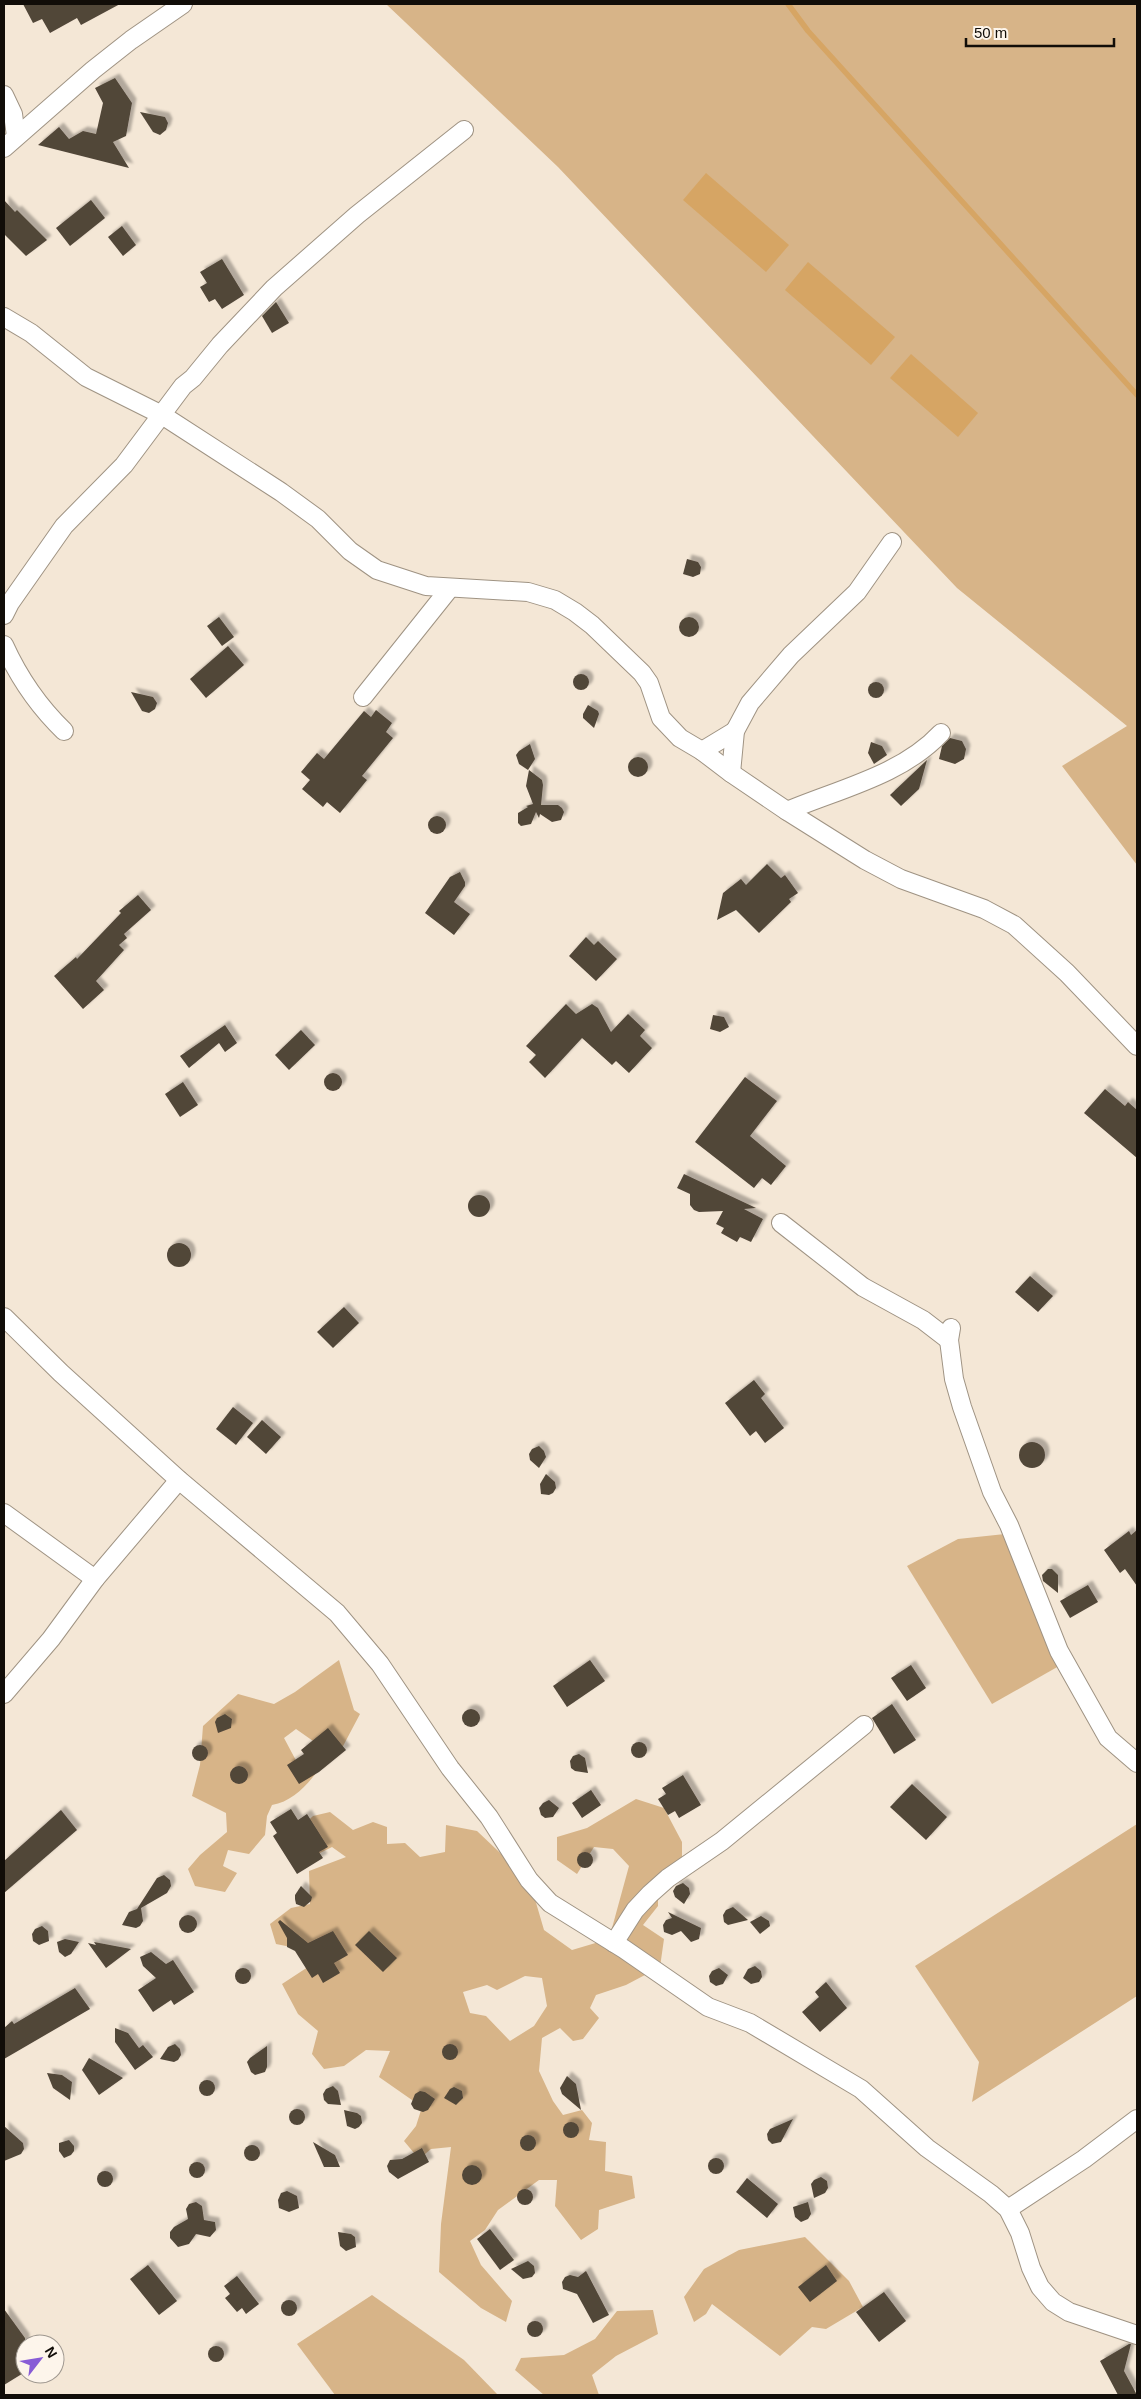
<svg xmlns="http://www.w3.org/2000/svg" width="1141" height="2399" font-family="Helvetica,sans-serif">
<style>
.green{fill:#d7b488;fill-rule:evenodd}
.water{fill:#d6a564}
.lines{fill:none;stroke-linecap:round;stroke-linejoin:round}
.stream{stroke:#d6a564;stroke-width:5.5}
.building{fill:#514639;filter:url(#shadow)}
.minor-casing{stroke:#9f9383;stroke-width:20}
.minor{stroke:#fff;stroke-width:18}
</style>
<defs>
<filter id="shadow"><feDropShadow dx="4.5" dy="-4.5" stdDeviation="1" flood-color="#0004"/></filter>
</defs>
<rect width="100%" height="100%" fill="#f4e7d6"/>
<g class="green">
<polygon points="386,4 1137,4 1137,865 1062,766 1127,726 957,588 558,167"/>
<polygon points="1005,1534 1059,1666 992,1704 907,1566 958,1539"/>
<path d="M339,1660l15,50 6,4 -18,34h-19l-27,-19 -12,9 16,30 25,-7c-13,18 -29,40 -53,44l-5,11 -2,19 -16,19 -21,-4 -5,16 14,7 -12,19 -30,-6 -7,-17 12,-14 27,-23 -1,-19 -34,-17 8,-31 3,-39 35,-32 36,10 21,-12z"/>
<path d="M636,1799l28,9 18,34v23l-24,13v28l-15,19 21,14 -4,28 -34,18 -30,10 -6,13 9,10 -16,21 -10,2 -13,-13 -18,10 -3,33 14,30 10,14 19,-5 10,13 -3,17 17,2 -1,29 27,5 3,22 -36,12 -1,19 -17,11 -26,-34 2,-26h-18l-41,30 -13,20 -15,11 11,24 31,36 -6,21 -25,-14 -42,-36 2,-48 10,-77 -20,2 -12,10 -15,-18 12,-15 6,-19 -43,-30 11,-26 -24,-1 -22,16 -20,3 -12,-15 6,-23 -20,-17 -16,-30 29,-19 -10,-16 -25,-5 -6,-20 21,-16 19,-4 -1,-33 37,-14 -14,-10 -20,10 -17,-24 18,-17 17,-4 23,18 20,-8 14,5v17l18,-1 15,14 25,-5 1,-27 31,6 39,37 16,21 12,41 28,20 37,-11 20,-73 -16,-17 -19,-2 -17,27 -20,-14v-23l30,-9zM525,1976l17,2 5,28 -13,20 -24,15 -24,-25 -16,-3 -7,-21 24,-7 10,5z"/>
<polygon points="1137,1824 1137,1996 972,2102 979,2062 915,1966"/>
<polygon points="805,2237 849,2281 863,2307 826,2329 812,2327 780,2356 712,2304 706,2314 694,2322 684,2297 704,2269 739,2250"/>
<polygon points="372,2295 464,2360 498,2395 335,2395 297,2344"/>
<polygon points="653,2310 658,2334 616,2356 592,2375 599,2395 544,2395 515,2370 521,2358 564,2355 595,2339 617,2311"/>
</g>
<g class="water">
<polygon points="706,173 789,245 766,272 683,200"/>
<polygon points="808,262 895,337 871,365 785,290"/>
<polygon points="911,354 978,413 958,437 890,378"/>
</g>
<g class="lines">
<polyline class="stream" points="788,4 808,31 1137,395"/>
</g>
<g class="building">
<polygon points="23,4 120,4 81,25 77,18 50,33 42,19 33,23"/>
<polygon points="115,78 132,103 126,136 113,142 129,168 38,145 59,127 69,139 83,131 96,134 103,103 95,88"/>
<polygon points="140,112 165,117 168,123 166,130 160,135 153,132"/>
<polygon points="4,200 15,212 17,210 47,240 26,256 4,234"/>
<polygon points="91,200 105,218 70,246 56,228"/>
<polygon points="122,226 136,245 123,256 108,237"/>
<polygon points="222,259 244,295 222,309 215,299 209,302 200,287 207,283 200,272"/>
<polygon points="276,302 289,323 272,333 262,316"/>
<polygon points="687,559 698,562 701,567 700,574 693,577 683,574"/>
<polygon points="219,617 234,637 222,646 207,626"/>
<circle cx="689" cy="627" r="10"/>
<polygon points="228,646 244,665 206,698 190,679"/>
<circle cx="581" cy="682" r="8"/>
<circle cx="876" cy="690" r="8"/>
<polygon points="131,692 153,697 157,703 155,709 149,713 142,711"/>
<polygon points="588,705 598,711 599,714 594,728 583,718 583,714"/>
<polygon points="376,710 392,723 386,732 393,738 362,776 367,780 340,813 327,802 323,807 302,789 310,780 301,772 317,753 324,759 364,711 371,717"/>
<polygon points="950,738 962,741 966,749 964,759 955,764 939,759 942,746"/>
<polygon points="871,742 882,746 887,755 874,764 868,753"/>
<polygon points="530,744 535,759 528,770 519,764 516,755 519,751"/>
<circle cx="638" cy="767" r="10"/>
<polygon points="927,760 919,789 901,806 890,795"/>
<polygon points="529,770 542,780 543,785 541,805 558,805 562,808 564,812 561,820 552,822 540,814 539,818 536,812 531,824 521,826 518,823 518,813 528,807 526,806 533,804 526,786"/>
<circle cx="437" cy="825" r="9"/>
<polygon points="767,864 781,878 785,875 798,893 789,899 791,902 759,933 736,910 717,920 723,893 741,879 746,885"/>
<polygon points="460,872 465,882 465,886 454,902 470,914 454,935 425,913 450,877"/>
<polygon points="138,895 151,910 124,934 127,938 119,945 124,950 96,981 104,990 83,1009 54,976 76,957 77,959 121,913 119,911"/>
<polygon points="586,937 594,945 598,941 617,959 596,981 569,956"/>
<polygon points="566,1004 576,1014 592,1004 598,1008 611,1032 628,1014 645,1030 640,1036 652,1048 629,1073 616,1061 612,1065 582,1038 545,1078 529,1062 536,1055 526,1046"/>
<polygon points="713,1015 724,1017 729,1027 720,1032 710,1029"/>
<polygon points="225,1025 237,1043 225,1052 219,1043 189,1068 180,1056"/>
<polygon points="301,1030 315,1045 289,1070 275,1055"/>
<circle cx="333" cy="1082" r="9"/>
<polygon points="745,1077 777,1101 750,1136 786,1166 771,1185 762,1178 754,1188 695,1142"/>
<polygon points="183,1082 198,1105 180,1117 165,1094"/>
<polygon points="1105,1089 1125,1106 1128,1102 1137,1110 1137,1158 1084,1113"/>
<polygon points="684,1174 756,1208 744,1209 763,1219 751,1242 740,1237 737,1242 721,1233 724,1228 716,1224 723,1211 699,1212 694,1210 690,1205 690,1194 677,1188"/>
<circle cx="479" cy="1206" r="11"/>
<circle cx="179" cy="1255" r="12"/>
<polygon points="1030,1276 1053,1296 1038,1312 1015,1292"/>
<polygon points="344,1307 359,1323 333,1348 317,1332"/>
<polygon points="754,1380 765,1394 761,1398 784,1428 765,1443 756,1431 750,1436 725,1403"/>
<polygon points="233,1407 253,1423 236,1445 216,1429"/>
<polygon points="262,1420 281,1437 266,1454 247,1437"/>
<circle cx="1032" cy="1455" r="13"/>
<polygon points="539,1446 544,1451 546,1457 539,1468 530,1460 529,1454 532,1449"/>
<polygon points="546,1474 555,1482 556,1488 553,1493 549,1495 541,1494 540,1484"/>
<polygon points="1137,1530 1137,1586 1125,1569 1120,1573 1104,1550 1129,1531 1131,1535"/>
<polygon points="1048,1569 1052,1569 1058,1575 1058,1593 1043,1581 1042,1575"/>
<polygon points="1088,1585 1098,1602 1070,1618 1060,1601"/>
<polygon points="590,1660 605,1681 567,1707 553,1686"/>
<polygon points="911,1665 926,1688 907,1701 891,1678"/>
<polygon points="892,1704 916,1740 894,1754 872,1718"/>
<circle cx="471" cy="1718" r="9"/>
<polygon points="225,1714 232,1719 231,1728 218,1733 215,1722 217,1718"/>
<polygon points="328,1728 346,1750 319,1772 299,1784 287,1765 304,1754 301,1750"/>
<circle cx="639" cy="1750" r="8"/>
<circle cx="200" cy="1753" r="8"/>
<polygon points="579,1754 585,1758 588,1773 575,1771 571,1768 570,1761 573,1756"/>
<circle cx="239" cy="1775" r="9"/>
<polygon points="683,1775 701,1805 679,1818 675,1811 668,1815 658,1799 666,1794 662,1788"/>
<polygon points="912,1784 947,1817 926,1840 890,1807"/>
<polygon points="591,1790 601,1805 582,1818 572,1803"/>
<polygon points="549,1800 559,1808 553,1817 545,1818 541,1815 539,1808 543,1803"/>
<polygon points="291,1809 298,1820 307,1814 328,1847 319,1852 323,1858 297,1874 273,1836 277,1833 270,1822"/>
<polygon points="61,1810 77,1830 4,1893 4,1861"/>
<circle cx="585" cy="1860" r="8"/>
<polygon points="164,1875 170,1880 171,1886 167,1893 141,1908 143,1921 140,1926 136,1928 122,1925 129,1912 137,1909 157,1878"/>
<polygon points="683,1883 689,1888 690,1894 684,1904 675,1897 673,1891 676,1886"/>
<polygon points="301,1886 312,1897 311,1901 304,1907 296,1904 295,1899 295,1895"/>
<polygon points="733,1907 748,1920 728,1925 724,1922 723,1915 726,1910"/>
<polygon points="668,1912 701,1928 699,1939 691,1942 681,1931 672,1935 664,1932 663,1925 666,1920 672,1918"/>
<circle cx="188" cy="1924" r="9"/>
<polygon points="761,1916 769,1921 770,1926 760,1934 750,1922"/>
<polygon points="280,1920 308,1943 333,1931 348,1955 334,1963 340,1973 323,1983 318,1974 312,1978 295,1951 287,1947 287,1938 278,1922"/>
<polygon points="42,1926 48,1931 49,1941 39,1945 33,1941 32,1934 35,1929"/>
<polygon points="369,1931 397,1958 383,1972 355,1945"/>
<polygon points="65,1939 79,1942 71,1954 65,1957 59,1952 57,1942"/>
<polygon points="94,1942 131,1949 106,1968 88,1943 96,1945"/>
<polygon points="151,1952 166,1964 173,1960 194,1992 174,2005 171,2000 153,2012 138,1990 156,1978 143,1966 140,1957"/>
<polygon points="755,1966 761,1971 762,1977 759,1982 751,1984 743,1978 748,1969"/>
<circle cx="243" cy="1976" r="8"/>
<polygon points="719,1968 728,1975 723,1984 716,1986 710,1982 709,1976 712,1971"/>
<polygon points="826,1982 847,2008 820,2032 802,2012 819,1997 815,1992"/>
<polygon points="75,1988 90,2009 4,2059 4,2028 12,2021 14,2024"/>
<polygon points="115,2028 128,2033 139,2048 143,2045 153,2057 135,2070 115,2042"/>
<circle cx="450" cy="2052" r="8"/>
<polygon points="175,2044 180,2049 181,2055 178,2060 174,2062 160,2059 168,2047"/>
<polygon points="267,2046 267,2067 265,2072 255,2075 251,2072 247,2062 250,2058"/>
<polygon points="89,2058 123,2078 99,2095 82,2070"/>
<polygon points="47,2073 62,2075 72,2082 70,2100 53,2088"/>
<polygon points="567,2076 576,2084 581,2110 562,2094 560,2088"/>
<circle cx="207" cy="2088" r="8"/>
<polygon points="333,2086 338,2091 341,2105 328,2104 324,2100 323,2094 326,2089"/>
<polygon points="454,2087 462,2091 463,2098 456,2105 444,2098 450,2089"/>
<polygon points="420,2091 425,2092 435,2099 428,2110 423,2112 414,2109 411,2104 415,2094"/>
<circle cx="297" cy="2117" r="8"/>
<polygon points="344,2110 357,2113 361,2116 362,2123 359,2127 355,2129 347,2126"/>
<polygon points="793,2119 781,2142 772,2144 768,2140 767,2134 770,2129"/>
<circle cx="571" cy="2130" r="8"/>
<polygon points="4,2126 23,2143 24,2149 21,2154 4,2161"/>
<circle cx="528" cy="2143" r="8"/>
<polygon points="69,2140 74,2146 74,2151 71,2155 64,2158 59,2151 59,2143"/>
<polygon points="313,2142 335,2155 340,2167 324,2167"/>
<circle cx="252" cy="2153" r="8"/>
<polygon points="422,2148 429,2162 398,2179 389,2172 387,2166 390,2160 402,2159"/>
<circle cx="716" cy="2166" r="8"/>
<circle cx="197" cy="2170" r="8"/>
<circle cx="472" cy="2175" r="10"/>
<circle cx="105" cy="2179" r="8"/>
<polygon points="821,2177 827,2181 828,2188 825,2193 814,2198 811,2184 814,2180"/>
<polygon points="747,2178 778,2204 767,2218 736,2192"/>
<circle cx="525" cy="2197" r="8"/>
<polygon points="287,2191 297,2196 299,2208 289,2212 279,2208 278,2200 281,2193"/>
<polygon points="196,2202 202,2206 204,2220 215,2222 216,2230 210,2237 196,2234 189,2244 178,2247 170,2238 170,2232 174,2227 188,2219 186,2209 189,2204"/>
<polygon points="808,2202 811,2214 808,2219 801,2222 795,2217 793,2207"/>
<polygon points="490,2229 514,2260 500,2270 477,2239"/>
<polygon points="338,2232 351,2234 355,2237 356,2247 346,2251 340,2246"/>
<polygon points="528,2261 534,2266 535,2273 532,2277 523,2279 511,2269"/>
<polygon points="148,2265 177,2301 159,2315 130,2279"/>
<polygon points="826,2265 837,2281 810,2302 798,2287"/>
<polygon points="586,2271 609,2315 593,2323 577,2294 563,2289 562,2282 565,2277 570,2275 578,2277"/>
<polygon points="237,2276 259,2304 246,2314 242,2308 237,2312 225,2298 230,2294 224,2286"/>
<polygon points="884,2292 906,2321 879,2342 856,2312"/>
<circle cx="289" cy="2308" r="8"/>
<polygon points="4,2309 25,2338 25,2372 4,2385"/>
<circle cx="535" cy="2329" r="8"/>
<polygon points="1129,2344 1131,2344 1124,2371 1137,2395 1118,2395 1100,2361"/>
<circle cx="216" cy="2354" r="8"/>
</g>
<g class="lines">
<g class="minor-casing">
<g id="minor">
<polyline points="4,95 13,114 16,136"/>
<polyline points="4,148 93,70 131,40 183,4"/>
<polyline points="4,317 31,333 86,377 162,415 281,492 318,519 350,551 377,570 426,586 528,592 555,600 575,612 592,625 642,673 649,683 661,718 680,738 702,751 731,773 787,811 865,860 901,879 984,909 1014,925 1067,973 1137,1046"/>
<polyline points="4,615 10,603 64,526 124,465 183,386 193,378 220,345 274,288 357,215 464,130"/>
<path d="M4,645c15,33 34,61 60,86"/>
<polyline points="363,697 450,588"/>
<polyline points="702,751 735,731"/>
<polyline points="731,773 735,731 750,703 791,655 857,592 892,542"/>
<path d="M787,811c52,-22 115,-36 154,-78"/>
<polyline points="781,1223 863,1287 923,1320 949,1340"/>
<polyline points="4,1317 61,1373 179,1480 337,1613 380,1664 450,1768 489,1817 529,1880 550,1903 624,1949 708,2007 750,2023 861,2089 927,2148 991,2194 1008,2209 1020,2233 1031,2268 1040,2287 1053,2302 1069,2312 1137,2335"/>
<polyline points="951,1328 949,1340 954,1379 962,1407 992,1492 1009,1525 1059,1651 1108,1738 1137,1763"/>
<polyline points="4,1513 95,1579"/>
<polyline points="4,1694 51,1639 95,1579 179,1480"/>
<polyline points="614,1943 635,1910 650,1894 668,1878 722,1841 864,1725"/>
<polyline points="1008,2209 1084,2159 1137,2119"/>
</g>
</g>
<use href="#minor" class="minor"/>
</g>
<rect width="1141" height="2399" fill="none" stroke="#110d08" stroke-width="10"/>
<g transform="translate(40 2359) rotate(59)"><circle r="24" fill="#fdf5eb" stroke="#9f9890"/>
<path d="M0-4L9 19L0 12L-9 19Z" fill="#885cd6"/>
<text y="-8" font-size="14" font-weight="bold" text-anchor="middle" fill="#110d08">N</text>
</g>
<path d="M966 38v8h148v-8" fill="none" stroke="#110d08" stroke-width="2.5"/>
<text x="974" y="38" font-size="15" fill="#110d08" stroke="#fdf5eb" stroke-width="4" paint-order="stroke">50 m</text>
</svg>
